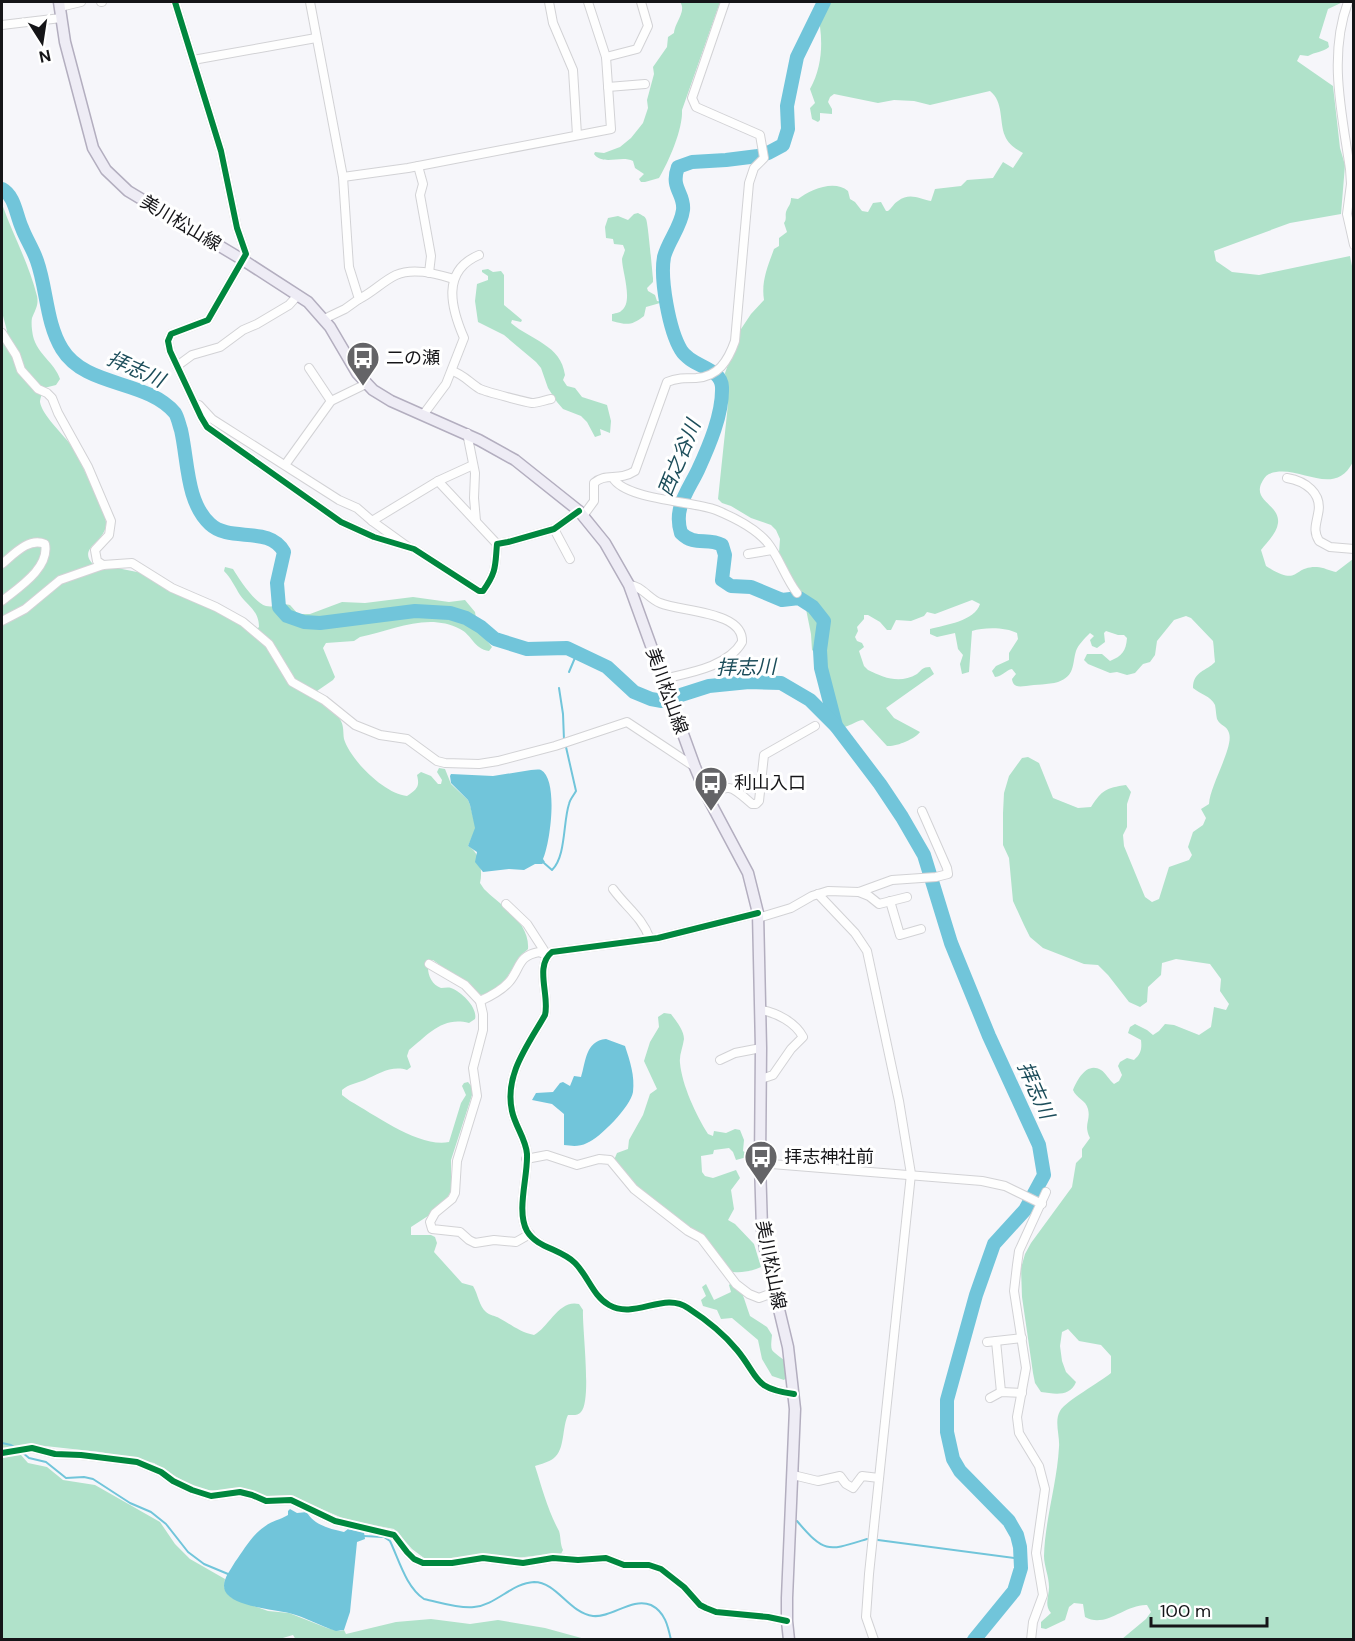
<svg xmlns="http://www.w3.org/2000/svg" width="1355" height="1641" font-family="'DM Sans','Noto Sans JP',sans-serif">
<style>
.forest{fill:#b0e2ca}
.water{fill:#71c5da}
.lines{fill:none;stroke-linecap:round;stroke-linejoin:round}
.stream{stroke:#71c5da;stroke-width:2}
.river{stroke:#71c5da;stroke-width:14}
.minor-casing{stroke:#d2d2d5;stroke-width:10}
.major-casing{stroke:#b3aebf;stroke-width:13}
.minor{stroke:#fefefe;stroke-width:8}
.major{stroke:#eeecf5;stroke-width:10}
.cycleway-casing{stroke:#fff;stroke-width:10}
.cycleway{stroke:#00873e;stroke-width:6}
.labels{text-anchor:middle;stroke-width:6;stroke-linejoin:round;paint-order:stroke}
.street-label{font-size:18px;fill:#151518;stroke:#fff}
.poi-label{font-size:18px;fill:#151518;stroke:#fff;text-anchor:start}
.water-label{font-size:20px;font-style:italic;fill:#1c4d5a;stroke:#fff}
</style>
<rect width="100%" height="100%" fill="#f6f6fa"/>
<g class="forest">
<path d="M680,2h40l-38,108c1,19 -13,51 -23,68l-14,4h-4l-2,-3 5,-5 -9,-6 -2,-7c-12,-6 -30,5 -39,-7l1,-2 9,1 16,-6 11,-9 12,-15 5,-15 -1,-8 7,-26 -1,-7 14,-20 1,-10 6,-4c1,-11 13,-22 6,-31z"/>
<path d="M820,2h523l-15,7 -9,29 9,4 1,5c-6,5 -14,5 -21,9l-8,-1 -3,6 36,25 7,62 5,17 -4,49 -51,9 -76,28 2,10 16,11 27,3 91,-19 3,15v191c-20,38 -55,0 -84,12 -4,2 -6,6 -8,10 -7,18 19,21 17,39 -1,10 -11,19 -17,27l5,16c35,22 25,0 51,1 6,0 13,4 19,5l17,-13v1080h-231l24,-20 5,-7 -4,-7c-22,-1 -41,24 -62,12l-2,-13 -9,-1 -5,4 -4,13 -19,9 -5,-1v-6l10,-9c-7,-8 -2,-16 -2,-26 0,-11 -5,-21 -5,-31 1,-37 13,-72 15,-109 1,-11 -5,-26 1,-36 7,-11 39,-28 51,-38v-17l-10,-11 -22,-4 -11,-12 -6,3 -2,14 2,15 4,11 10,10c-6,15 -21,12 -35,10l-6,-9 -2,-10 -11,-76 -1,-29 4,-14 6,-11 41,-56 4,-24 6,-6v-8l8,-11c-7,-14 1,-17 -2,-29 -2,-9 -12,-11 -15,-19 4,-10 14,-29 28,-20 5,3 8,10 13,14l5,-3 3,-6 -4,-9 2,-4 7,-4 7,2c7,-6 8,-11 7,-20l-13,-7 2,-6 5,-3 12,6 6,5 6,-4 6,-7 9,1 25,10 12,-8 3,-20 12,3 3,-6 -9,-13 1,-12 -11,-15 -34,-5 -14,4 -1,12 -13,12 -1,15 -7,5 -11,-5 -21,-27 -10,-10 -14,-1 -41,-16 -13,-11 -6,-12 -11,-24 -4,-43 -6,-13v-32l1,-20 5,-17 13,-18 6,-1 11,6 14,35 25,10 13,-1c11,-17 15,-19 35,-22l5,7 -4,12v23l-4,8 1,11 21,51 7,5 7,-3 10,-32 20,-7 3,-5 -4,-8 5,-15 10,-7 3,-7 -5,-9 8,-5c1,-19 25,-57 20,-71 -2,-8 -9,-7 -12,-14 -1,-4 -1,-9 -2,-14 -4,-9 -15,-11 -22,-17 0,-17 14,-17 22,-26 -1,-8 -1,-14 -2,-21l-22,-23 -5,-2 -12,4 -17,21 -2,14 -5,7 -7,2 -8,9 -8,2 -10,-3 -7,1 -22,-9 -4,-4 3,-6h15l8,7c12,-5 16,-10 17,-23l-3,-3h-6l-12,-4 -2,2 1,9 -8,6 -5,-2 -2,-6 4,-4 -4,-3c-5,5 -12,12 -14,18 -4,14 -1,25 -18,31 -10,3 -22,2 -32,4 -8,1 -13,1 -14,-7l4,-5 -4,-5c-6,1 -9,7 -17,8l-3,-6 4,-5 13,-6v-7l9,-14 -1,-6c-11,-6 -33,-6 -45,-2l-3,41 -7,2 -2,-10 3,-9 -5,-6 -3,-16 -18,4 -7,-3v-5c15,-4 45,-8 50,-25l-8,-4 -37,14 -8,-2 -3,4 -13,5 -15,-1 -5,10h-4l-7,-8 -12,-7h-4v4l-7,8 1,4 -3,6 2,4 5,2 2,4 -5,4 5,15 4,4c16,8 32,14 49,4 5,-4 5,-7 13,-7l4,7 -48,34 8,10 26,14c-5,7 -24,15 -33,14l-24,-26c-8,1 -14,7 -20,7l-3,-3 -17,-65 -11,-9 -1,-16 -5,-25 -4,-14 -15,-22 -8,-20 1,-14 -4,-9 -5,-5 -20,-7 -20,-12 -9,-3 -4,-4 10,-95 -3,-31 16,-44 10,-15 13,-14c-3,-19 4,-34 10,-51l5,-3v-8l8,-6 -3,-9c3,-4 1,-7 2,-11 2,-6 5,-7 5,-14l7,1c12,-9 36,-20 50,-8l2,8 5,3 7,9 6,1 5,-9 8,-1 5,9h2c4,-3 6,-8 10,-10 12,-9 21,-2 33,0l4,-12 26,-3 6,-6 26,-2 10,-16 10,6 10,-15c-7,-4 -15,-9 -18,-17 -6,-14 -1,-34 -15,-45l-60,14 -16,-4 -20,-1 -16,3 -44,-9 -4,3 -2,5 4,7v5l-12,-1v7l-2,2 -6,-3 -2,-11 5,-5 -5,-14c14,-25 13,-53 7,-79z"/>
<path d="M2,204c11,31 27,60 35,92 2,9 -2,14 -5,22 -1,5 0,13 1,18 4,18 22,27 27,43l-4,6 -12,3c-1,4 -4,10 -4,14 2,13 22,31 30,42 10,15 18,34 25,50 4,9 12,22 11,31 -2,20 -35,24 -6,45l17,-2 30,6 13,10 20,12 34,13 27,15 12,9 6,-6c0,-16 -11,-21 -19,-32 -5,-8 -9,-17 -16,-24l1,-4 8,2c6,10 22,34 33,37 8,2 16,-3 24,-1l8,9h12l32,-12 23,1 48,-6 36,5 16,-2 10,12 3,18 14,17 -3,4c-15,-2 -17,-16 -29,-22 -32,-17 -67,1 -100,8l-6,4 -28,2 -3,5 12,29 -2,3 -16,11 -1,9c9,6 20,12 25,21 3,6 2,12 3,18 7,22 41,55 63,57 10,-7 13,-9 10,-21l4,-3 10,4 7,8h3l1,-4 -5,-8 2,-4 6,1 6,15 17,16 2,5 6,23 -8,18c12,6 15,25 12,37l4,6c17,17 46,33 44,60 -3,3 -8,6 -10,10 -9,15 -17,33 -37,36l-48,-35 -4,1c-3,10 1,23 12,27 3,0 7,-1 10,0 11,4 27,20 24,31l-6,4c-27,-7 -41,12 -60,27l-2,6 4,11 -4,3c-15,-5 -29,4 -42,10 -8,3 -16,4 -23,10v5l8,6c25,14 70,47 99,41l12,-39 5,-8 -4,-9 2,-3 4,-1 4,5v8l-21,65v31l-4,7 -16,16 -20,13v8h20l4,2 2,6 -3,9 28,31 11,3c5,8 6,20 13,26 3,3 10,4 13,6 13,7 21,14 35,17 15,-8 25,-36 45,-31l4,6c-1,18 9,91 -2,102 -3,4 -8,3 -13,3 -6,12 -3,35 -14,43 -5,4 -13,6 -19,8 7,22 13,45 24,65 2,6 1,13 4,19l-2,4h-11l-34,4 -33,-4 -55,7 -16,-12 -18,-20 -47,-9 -56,-24 -24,1 -22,-8 -21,2 -17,-1 -16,-4 -37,-23 -54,-11 -64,-7 -15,10 7,8 19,4 16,13 32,5 65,37 15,22 15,15 35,20 -1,8 8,11 19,7 17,6 21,2 38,15 13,3 4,-1 2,4 50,-12 35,-3 39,5 28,-4 47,8 40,11 -289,1 -3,-5 -17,5 -274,-1v-1304l5,-4 -5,-19z"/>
<path d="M638,213c3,2 7,3 8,6 2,3 6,51 7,59v4l-6,6 1,3 7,4 2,6 12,1 2,3 3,4 1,17 9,21 5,8 17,13 -2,3c-36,-4 -31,-45 -44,-68l-14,4 -2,9c-13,10 -17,9 -32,5v-7c1,0 9,-2 9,-3 13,-8 1,-40 1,-52 0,-1 3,-8 3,-9l-2,-5 -9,-1 -1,-5 -7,-1 -1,-11 3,-9 10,-2 10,4 6,-6z"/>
<path d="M488,269l5,3 8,-1 3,4v30l18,15 -1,2 -9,-2 -1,3c20,17 50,22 54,52l-2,5 4,6 8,2 7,9 25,8 4,16 -1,12 -10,-4 1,6 -6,2 -8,-15 -6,-6 -18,-7 -6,-7 -9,-14 -7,-20 -5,-6 -32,-27 -26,-13 -3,-21 2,-17 11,-4v-4l-6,-4v-2z"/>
<path d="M664,1013l7,1c5,7 13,16 13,25 -1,8 -5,16 -4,24 2,22 16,52 28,71l5,2 1,-5 12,2 9,-4 5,1 4,10 -1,11 3,2 1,4 -11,3 -3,-8 -4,-4 -15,2 -1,4 -12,2 1,16 3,4 8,2 23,-8 4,8 -9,12 3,19 -6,11 7,4 19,20 7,23c-9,4 -22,7 -32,4l-39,-41 -54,-43 -22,-27 3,-7 11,-4 1,-9 14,-25 7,-21 7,-5 -13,-28 6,-19 9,-15 -1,-10z"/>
<path d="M731,1283l11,10c3,7 5,15 8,23l17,11 5,8c-2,19 -1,14 13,26l2,16 -3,3 -12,-4 -10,-17 -4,-19 -26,-22 -11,1 -4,-9 -14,-4 -2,-6 5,-4 -4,-9 4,-3 8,16 17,-8 -2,-7z"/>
</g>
<g class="water">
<path d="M531,770c3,0 7,-1 10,0 18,10 9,74 2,89l2,3 -3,2h-7l-11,6 -15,-1 -26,3 -8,-10 2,-10 -9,-6 7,-18 -5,-23 -2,-5 -17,-17 -1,-7 1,-2 42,2z"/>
<path d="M606,1039l19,7c5,15 10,30 8,46 -2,14 -33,46 -46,51 -8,4 -15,3 -23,2v-31l-12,-10 -20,-4 4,-7 17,-1 7,-9 3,-1 7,4 4,-10 7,1c5,-15 4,-36 25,-38z"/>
<path d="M290,1509l7,4 10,-1c6,13 24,17 37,20l4,-3 16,3 1,7 -8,3 -7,70 -6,18 -8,1c-15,-5 -31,-14 -47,-18 -15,-4 -56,-6 -64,-22 -4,-10 5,-20 10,-29 9,-12 16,-26 29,-35 7,-6 16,-7 24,-12v-4z"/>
</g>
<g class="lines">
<g class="stream">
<polyline points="569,672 577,653"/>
<polyline points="559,688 563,714 564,740"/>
<path d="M544,863l8,7c14,-13 11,-48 17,-66 1,-5 5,-9 7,-13l-10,-44"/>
<polyline points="2,1443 11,1445 16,1448"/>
<polyline points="23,1453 29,1458 46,1462 66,1478 84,1477 93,1479 130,1503 151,1512 166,1524 188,1552 204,1564 228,1574"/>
<path d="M797,1521c28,33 31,30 70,18"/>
<path d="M363,1536l21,1 6,4c9,19 16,46 34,58 15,3 35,10 50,8 22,-2 38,-24 60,-25 23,0 35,31 59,34 19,2 39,-19 58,-11 14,7 17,21 20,35"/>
<polyline points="878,1540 1022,1559"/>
</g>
<g class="river">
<path d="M824,2l-27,55 -10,49 1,23 -5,16 -15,8 -10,3 -32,4 -34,2 -14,5c-8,22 7,26 5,43 -2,17 -15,31 -19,47 -4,22 5,73 17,93 10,17 40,17 41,37 1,27 -13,59 -24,83 -10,21 -25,38 -17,63 14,14 26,4 41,12l3,10 -3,25 9,6 20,1 31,13 17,-2 14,9 11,14 -4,29 1,18 15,58"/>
<path d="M2,189c13,7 14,26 20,39 4,11 11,21 15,33 10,28 9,62 25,88 24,39 84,30 113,64 3,5 4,11 6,17 7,30 5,72 29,94 20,19 59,1 74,28l-7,31 2,24 8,9 17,6 16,1 95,-12 35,2 16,5 15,9 14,12 32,10 40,-1 40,19 27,25 17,7 11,2 47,-15 40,-4 32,1 29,17 26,26 44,58 22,33 22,38 27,88 38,93 50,109 5,30 -19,35 -31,34 -18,51 -29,105v32l6,27 7,12 49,50 8,14 3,12 1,21 -7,23 -40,49"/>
</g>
<g class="minor-casing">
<g id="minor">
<polyline points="101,2 102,2"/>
<path d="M175,2l46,149 16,77 9,26 -38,66 -37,14 -3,7 2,10 31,66 6,10 134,95 33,15 40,12 65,42h4c14,-20 12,-25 14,-47l11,-2 46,-13 25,-18"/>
<polyline points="310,2 343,177 349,267 359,299 345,309 324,319"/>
<polyline points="549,2 553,23 573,70 577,135"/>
<path d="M1348,2c-20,54 -6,112 2,167l1,15 -4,30 7,31"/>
<polyline points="60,7 81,2"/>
<polyline points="2,25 61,18"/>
<polyline points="606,57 637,49 648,26 641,2"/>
<polyline points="193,60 316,38"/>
<polyline points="608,87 645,84"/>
<polyline points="418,166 423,184 420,195 431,256 429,273"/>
<polyline points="343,177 408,168 611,129 606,57 588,2"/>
<path d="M359,299c13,-6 24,-18 37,-24 18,-8 40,-1 58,4"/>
<polyline points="2,333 16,355 21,370 38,389 47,393 52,398 58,413 88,467 111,521 109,535 95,550 97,561 103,565"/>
<polyline points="177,366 192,355 220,347 243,330 257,324 289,305 298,295"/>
<polyline points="309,368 331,401"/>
<path d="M452,371c11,3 18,12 28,18 7,3 45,13 52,14 6,0 13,-3 19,-4"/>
<polyline points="199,405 212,419 339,500 357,508 372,521 438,481 497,544"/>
<path d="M423,415l23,-31 18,-46c-13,-30 -23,-67 15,-83"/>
<polyline points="467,433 475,473 474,498 476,521"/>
<polyline points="285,465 331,401 366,384"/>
<path d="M613,478c13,22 80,23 103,32 17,7 39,18 51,32 12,15 18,35 30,51"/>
<path d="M1287,478c18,3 36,15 31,36 -2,11 -5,17 1,27l11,6 24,2"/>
<polyline points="438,481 473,465"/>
<path d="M583,516l11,-15v-18c12,-11 24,-1 41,-12l32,-89c9,-4 18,-4 29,-4 22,-1 32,-17 39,-37l14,-158 5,-15 10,-10 -4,-23 -64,-28 -4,-9 33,-96"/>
<polyline points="372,521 408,547"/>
<polyline points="554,529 570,559"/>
<polyline points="748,554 772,550"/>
<path d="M2,564c12,-10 27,-27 43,-20 5,24 -27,44 -43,57"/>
<path d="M629,585c12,0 20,14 31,18 22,9 84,8 82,39 -14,25 -54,31 -79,37"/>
<polyline points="2,621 25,609 60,580 103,565 132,563 172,588 216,607 243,622 269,644 292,682 324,700 355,725 380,735 407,739 437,761 445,763 479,764 498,761 555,746 627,722 695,767"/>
<path d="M707,796c24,-14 25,-9 45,8h4l3,-3 5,-46 51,-29"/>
<path d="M613,889c13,18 29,28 37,50"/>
<polyline points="859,892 869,896 879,904 907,897"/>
<polyline points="818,894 855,933 867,951 899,1101 911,1174 869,1574 866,1617 874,1640"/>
<polyline points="890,901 900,935 921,929"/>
<polyline points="506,904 527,924 547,955"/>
<path d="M758,913l-100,25 -106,14c-18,14 -2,44 -7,63 -17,30 -41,60 -33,96 3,15 14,28 15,43 1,23 -11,57 0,77 10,17 34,18 48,32 13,13 18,33 34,42 26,15 55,-14 79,3 17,11 36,26 49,42 23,28 15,38 57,44"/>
<polyline points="758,918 791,908 812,896 828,891 859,892 892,880 936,877 948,874 947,868 922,811"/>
<polyline points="429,964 465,985 480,1001"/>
<path d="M761,1010c16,3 34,12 42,27l-12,12 -18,26 -12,4"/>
<polyline points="720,1060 735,1053 761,1048"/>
<polyline points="526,1159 547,1155 577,1165 599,1159 610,1160 634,1189 688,1231 701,1238 736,1284 749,1294 759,1298 775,1292"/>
<polyline points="760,1163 982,1181 1005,1186 1042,1204"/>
<path d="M530,1234l-14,8 -22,-2 -19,3 -6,-3 -9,-8 -28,-3 -2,-7 5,-9 17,-14 3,-6 2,-32 20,-65 -4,-28 10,-38v-16l-3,-13c11,-5 21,-10 29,-19 12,-14 8,-26 30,-30l8,3"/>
<polyline points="996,1341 1001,1392"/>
<polyline points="987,1342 1022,1338"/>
<polyline points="990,1398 1001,1392 1022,1393"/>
<polyline points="2,1453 32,1448 55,1454 81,1455 137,1462 161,1472 173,1481 192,1490 211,1496 240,1492 252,1495 266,1501 291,1500 335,1521 394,1535 407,1552 414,1559 423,1563 452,1563 483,1558 523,1563 553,1558 578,1560 606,1558 624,1565 649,1565 661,1569 684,1587 700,1605 706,1608 716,1612 768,1617 787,1621"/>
<polyline points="793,1475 818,1481 840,1476 846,1484 853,1488 862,1476 879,1478"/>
<polyline points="1031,1640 1033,1622 1043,1595 1036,1553 1045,1489 1039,1466 1019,1433 1017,1417 1026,1368 1014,1291 1017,1265 1019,1251 1046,1192"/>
</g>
</g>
<g class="major-casing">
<polyline id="major" points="59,2 65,42 93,148 106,170 128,191 243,260 308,302 330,327 357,373 373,390 391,401 479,440 515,460 579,511 605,543 629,585 695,767 707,796 748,873 758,913 761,1048 760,1163 762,1229 766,1255 788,1347 795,1409 787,1598 787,1621 789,1640"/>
</g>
<use href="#minor" class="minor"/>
<use href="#major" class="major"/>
<g class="cycleway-casing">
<g id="cycleway">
<path d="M175,2l46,149 16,77 9,26 -38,66 -37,14 -3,7 2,10 31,66 6,10 134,95 33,15 40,12 65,42h4c14,-20 12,-25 14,-47l11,-2 46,-13 25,-18"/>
<path d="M758,913l-100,25 -106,14c-18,14 -2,44 -7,63 -17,30 -41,60 -33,96 3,15 14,28 15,43 1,23 -11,57 0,77 10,17 34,18 48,32 13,13 18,33 34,42 26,15 55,-14 79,3 17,11 36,26 49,42 23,28 15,38 57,44"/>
<polyline points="2,1453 32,1448 55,1454 81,1455 137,1462 161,1472 173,1481 192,1490 211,1496 240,1492 252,1495 266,1501 291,1500 335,1521 394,1535 407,1552 414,1559 423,1563 452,1563 483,1558 523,1563 553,1558 578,1560 606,1558 624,1565 649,1565 661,1569 684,1587 700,1605 706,1608 716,1612 768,1617 787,1621"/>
</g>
</g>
<use href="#cycleway" class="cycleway"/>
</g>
<defs>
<g id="bus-pin" transform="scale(1.725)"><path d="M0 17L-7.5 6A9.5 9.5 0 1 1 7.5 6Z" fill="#646467" stroke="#fff"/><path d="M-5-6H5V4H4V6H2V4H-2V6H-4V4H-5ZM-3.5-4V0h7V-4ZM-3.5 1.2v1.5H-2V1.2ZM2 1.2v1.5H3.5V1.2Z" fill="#fff"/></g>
</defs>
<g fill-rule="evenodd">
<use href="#bus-pin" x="363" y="358"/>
<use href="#bus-pin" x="711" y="783"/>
<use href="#bus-pin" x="761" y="1157"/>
</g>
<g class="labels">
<g class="street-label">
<text transform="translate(181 223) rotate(31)" y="6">美川松山線</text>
<text transform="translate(667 691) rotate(70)" y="6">美川松山線</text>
<text transform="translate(771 1265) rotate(79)" y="6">美川松山線</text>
</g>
<g class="poi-label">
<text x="386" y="364">二の瀬</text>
<text x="734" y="789">利山入口</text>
<text x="784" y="1163">拝志神社前</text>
</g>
<g class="water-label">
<text transform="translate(136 369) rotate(24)" y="7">拝志川</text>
<text transform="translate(679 458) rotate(-68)" y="7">西之谷川</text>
<text transform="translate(746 667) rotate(-1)" y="7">拝志川</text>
<text transform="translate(1036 1090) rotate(66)" y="7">拝志川</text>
</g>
</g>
<rect width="1355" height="1641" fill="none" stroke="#151518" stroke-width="6"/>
<g transform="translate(42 42) rotate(168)" stroke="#ffffff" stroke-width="4.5" paint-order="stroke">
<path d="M0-4.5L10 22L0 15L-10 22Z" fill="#151518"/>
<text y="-9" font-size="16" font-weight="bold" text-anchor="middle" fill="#151518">N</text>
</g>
<path d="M1151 1617v9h116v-9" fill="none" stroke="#151518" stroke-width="3"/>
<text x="1160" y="1617" font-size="18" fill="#151518" stroke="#ffffff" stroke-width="4.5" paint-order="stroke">100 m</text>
</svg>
